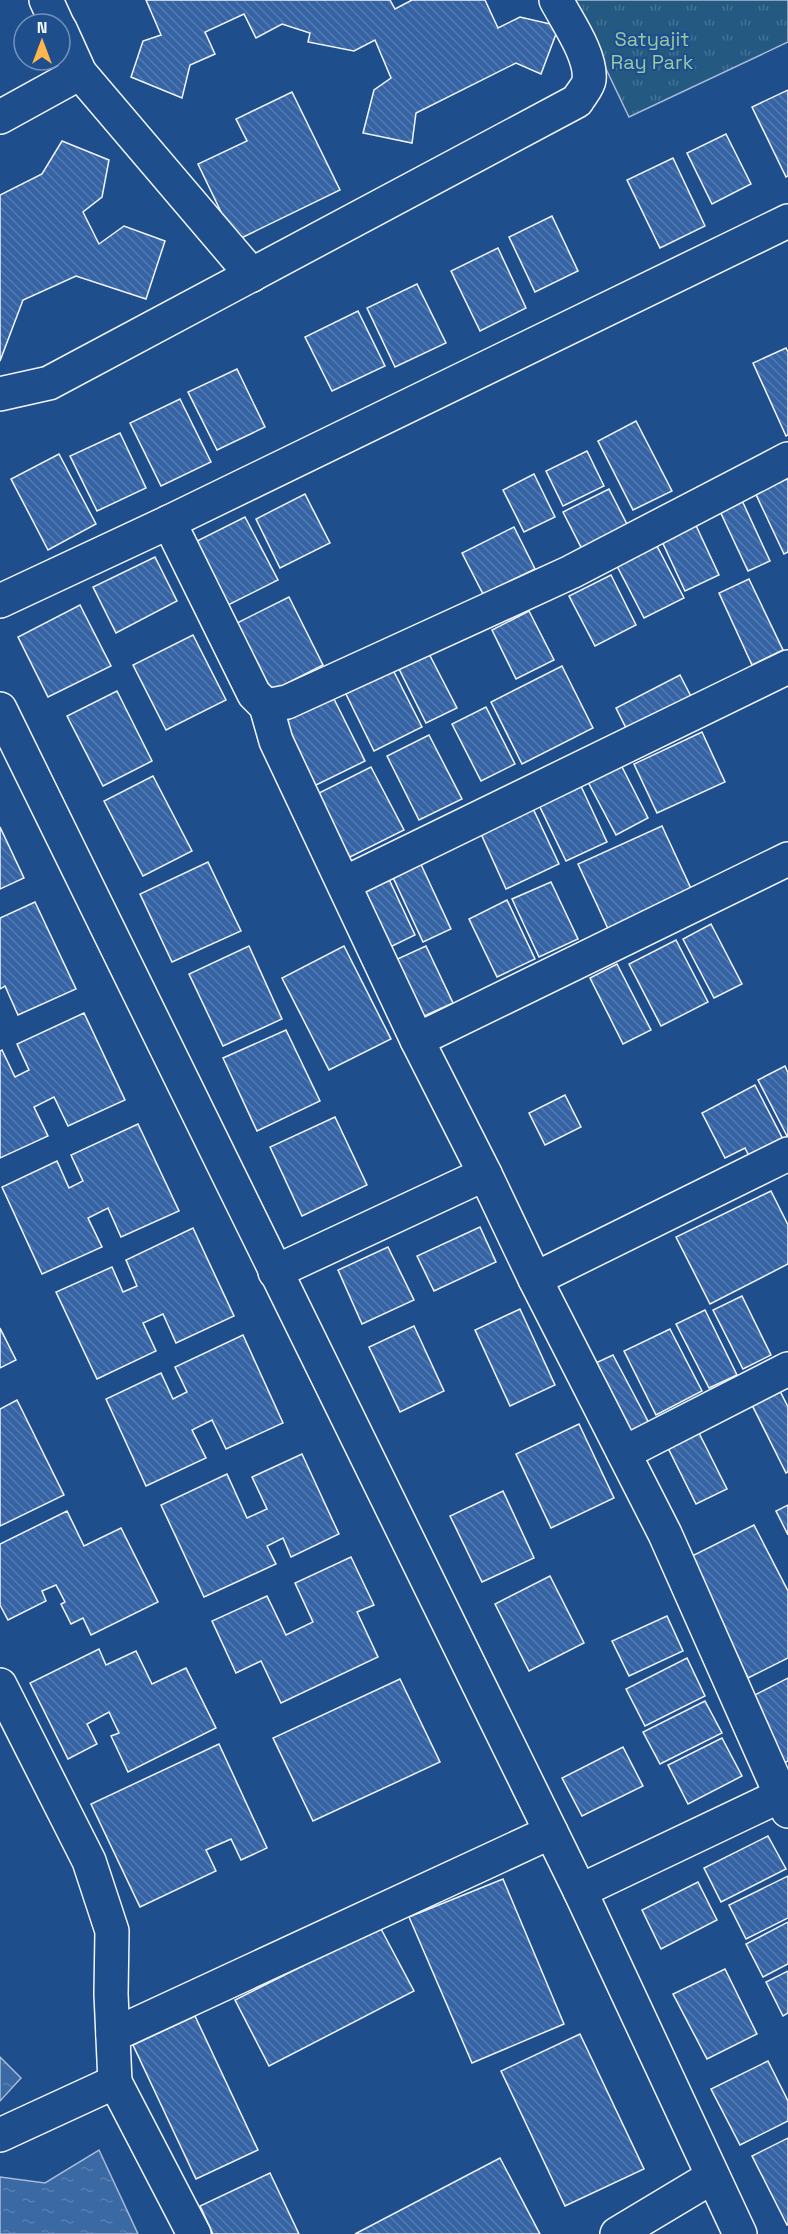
<svg xmlns="http://www.w3.org/2000/svg" width="788" height="2234" font-family="'Space Grotesk',sans-serif">
<style>
.park{fill:url(#park-tufts);stroke:#a8bbd7;stroke-width:1.5}
.water{fill:url(#water-ripples);stroke:#a8bbd7;stroke-width:1.5}
.building{fill:url(#building-back-hatch);stroke:#f2f6ff;stroke-width:1.5}
.lines{fill:none;stroke-linecap:round;stroke-linejoin:round}
.street-casing{stroke:#f2f6ff;stroke-width:36}
.street{stroke:#1f4e8c;stroke-width:33}
.labels{text-anchor:middle;stroke-width:4.5;stroke-linejoin:round;paint-order:stroke}
.park-label{font-size:20px;fill:#97c8a6;stroke:#1f4e8c}
</style>
<defs>
<pattern id="park-tufts" width="24" height="20" patternUnits="userSpaceOnUse" patternTransform="scale(1.5)"><rect width="24" height="20" fill="#245a82"/><path d="M3 7l-1-3M5 7V3M7 7l1-3M15 17l-1-3M17 17v-4M19 17l1-3" fill="none" stroke="#447295"/></pattern>
<pattern id="water-ripples" width="26" height="14" patternUnits="userSpaceOnUse" patternTransform="scale(1.5)"><rect width="26" height="14" fill="#3b69a3"/><path d="M2 4q2-2 4 0t4 0M15 11q2-2 4 0t4 0" fill="none" stroke="#587fb1"/></pattern>
<pattern id="building-back-hatch" width="6" height="6" patternUnits="userSpaceOnUse" patternTransform="scale(1.5)"><rect width="6" height="6" fill="#3563a3"/><path d="M-1 5l2 2M0 0l6 6M5-1l2 2" fill="none" stroke="#537ab1"/></pattern>
</defs>
<rect width="100%" height="100%" fill="#1f4e8c"/>
<polygon class="park" points="573,0 788,0 788,42 629,117"/>
<g class="water">
<polygon points="0,2057 21,2078 0,2101"/>
<polygon points="99,2150 138,2234 0,2234 0,2177 45,2183"/>
</g>
<g class="building">
<polygon points="146,0 390,0 395,9 412,0 485,0 498,28 520,17 559,26 541,74 516,63 416,113 412,143 363,133 374,90 391,78 375,40 354,51 308,42 310,33 282,24 256,38 244,14 205,32 215,54 190,65 182,98 131,77 143,41 161,35"/>
<polygon points="788,90 788,176 786,177 752,107"/>
<polygon points="292,92 340,190 235,241 198,164 247,141 236,119"/>
<polygon points="726,134 751,184 712,204 687,153"/>
<polygon points="62,141 109,160 102,197 83,212 99,244 124,226 165,241 146,299 76,276 23,300 0,361 0,195 42,174"/>
<polygon points="673,158 705,226 660,248 627,180"/>
<polygon points="552,216 578,271 535,292 509,237"/>
<polygon points="498,248 526,308 480,331 451,271"/>
<polygon points="417,284 446,343 395,367 367,308"/>
<polygon points="358,311 385,366 332,391 305,337"/>
<polygon points="786,348 788,352 788,435 786,436 753,363"/>
<polygon points="237,369 265,427 217,450 188,392"/>
<polygon points="180,399 211,462 161,486 130,423"/>
<polygon points="636,421 672,491 633,510 598,441"/>
<polygon points="120,433 146,488 97,511 70,456"/>
<polygon points="587,451 604,486 563,506 546,471"/>
<polygon points="59,454 96,524 48,550 11,479"/>
<polygon points="788,467 788,552 784,554 751,484"/>
<polygon points="534,474 555,517 524,532 503,490"/>
<polygon points="609,489 633,536 587,559 563,512"/>
<polygon points="305,494 330,543 280,568 256,519"/>
<polygon points="739,494 770,561 748,571 717,505"/>
<polygon points="245,517 278,580 224,607 191,544"/>
<polygon points="693,519 719,575 685,591 659,535"/>
<polygon points="514,527 535,569 483,594 462,553"/>
<polygon points="657,546 684,598 644,618 617,566"/>
<polygon points="155,557 177,601 116,633 93,587"/>
<polygon points="611,575 636,625 595,646 569,596"/>
<polygon points="749,579 783,650 752,665 719,593"/>
<polygon points="289,597 323,665 270,692 235,624"/>
<polygon points="80,605 111,666 48,697 18,637"/>
<polygon points="529,611 554,660 516,679 492,630"/>
<polygon points="193,635 226,700 166,730 133,665"/>
<polygon points="426,648 457,708 426,723 396,663"/>
<polygon points="391,666 422,727 374,751 344,690"/>
<polygon points="562,666 593,728 522,764 491,702"/>
<polygon points="680,675 697,708 632,740 616,708"/>
<polygon points="117,691 152,761 103,786 67,716"/>
<polygon points="331,693 365,761 310,788 276,721"/>
<polygon points="486,707 515,764 481,781 452,724"/>
<polygon points="702,732 725,782 657,813 634,764"/>
<polygon points="429,735 462,799 419,820 387,756"/>
<polygon points="620,763 648,818 616,835 587,780"/>
<polygon points="371,767 404,830 346,859 313,796"/>
<polygon points="153,776 192,851 143,876 104,801"/>
<polygon points="580,784 607,842 566,861 538,803"/>
<polygon points="529,800 559,864 506,889 477,825"/>
<polygon points="662,826 694,895 610,933 578,864"/>
<polygon points="0,827 24,878 0,889"/>
<polygon points="418,858 451,929 423,942 390,871"/>
<polygon points="208,862 241,931 172,962 140,894"/>
<polygon points="387,875 415,935 384,950 356,890"/>
<polygon points="551,882 578,939 539,957 512,899"/>
<polygon points="507,900 535,959 497,977 469,919"/>
<polygon points="35,902 76,989 18,1015 5,986 0,989 0,918"/>
<polygon points="711,924 742,984 714,998 683,939"/>
<polygon points="676,940 708,1002 661,1026 629,964"/>
<polygon points="249,946 282,1019 223,1046 189,974"/>
<polygon points="344,946 391,1039 329,1070 282,978"/>
<polygon points="426,946 453,1003 420,1018 393,961"/>
<polygon points="617,964 651,1030 623,1044 590,978"/>
<polygon points="84,1013 125,1100 68,1126 54,1097 34,1107 48,1136 0,1158 0,1051 2,1050 15,1077 29,1070 17,1044"/>
<polygon points="286,1030 320,1101 257,1131 223,1058"/>
<polygon points="785,1066 788,1073 788,1138 758,1080"/>
<polygon points="755,1085 788,1149 754,1166 745,1148 725,1158 702,1113"/>
<polygon points="565,1095 581,1127 545,1145 529,1113"/>
<polygon points="335,1117 367,1185 302,1216 270,1147"/>
<polygon points="138,1124 179,1211 121,1237 108,1208 88,1218 102,1247 42,1274 2,1187 57,1161 69,1188 83,1181 71,1155"/>
<polygon points="771,1191 788,1225 788,1264 710,1304 676,1237"/>
<polygon points="480,1227 496,1262 434,1291 417,1256"/>
<polygon points="193,1228 234,1316 176,1343 163,1314 143,1323 156,1351 97,1379 56,1292 112,1267 123,1292 137,1286 126,1260"/>
<polygon points="388,1247 414,1300 362,1324 338,1270"/>
<polygon points="742,1296 771,1355 743,1369 713,1310"/>
<polygon points="520,1309 555,1385 510,1406 475,1330"/>
<polygon points="705,1310 737,1375 709,1388 676,1324"/>
<polygon points="414,1326 444,1391 400,1412 369,1347"/>
<polygon points="0,1328 16,1360 0,1368"/>
<polygon points="670,1329 702,1391 656,1415 624,1351"/>
<polygon points="243,1335 283,1423 226,1449 212,1420 192,1430 206,1458 146,1486 106,1399 161,1373 173,1399 187,1392 175,1367"/>
<polygon points="613,1355 650,1425 623,1439 587,1367"/>
<polygon points="779,1389 788,1407 788,1472 786,1473 751,1403"/>
<polygon points="17,1400 64,1495 0,1526 0,1409"/>
<polygon points="579,1424 614,1498 551,1528 516,1454"/>
<polygon points="698,1431 727,1489 696,1504 667,1446"/>
<polygon points="302,1454 339,1534 291,1557 283,1538 267,1546 276,1564 204,1597 161,1505 227,1474 247,1518 267,1509 252,1477"/>
<polygon points="503,1491 534,1558 482,1582 450,1516"/>
<polygon points="788,1505 788,1535 776,1511"/>
<polygon points="67,1511 84,1546 121,1528 158,1602 91,1635 83,1618 71,1624 61,1604 65,1602 56,1585 42,1591 46,1601 8,1620 0,1605 0,1544"/>
<polygon points="754,1525 788,1591 788,1658 748,1678 688,1558"/>
<polygon points="351,1557 374,1605 357,1612 378,1657 281,1703 261,1661 236,1673 212,1621 267,1596 286,1635 313,1622 295,1583"/>
<polygon points="550,1576 584,1643 529,1671 495,1604"/>
<polygon points="667,1616 683,1651 629,1676 612,1641"/>
<polygon points="99,1649 106,1665 136,1651 152,1684 186,1668 216,1728 128,1772 111,1736 119,1733 109,1712 87,1724 97,1744 68,1759 30,1683"/>
<polygon points="687,1658 705,1696 645,1726 626,1689"/>
<polygon points="788,1678 788,1761 779,1766 745,1700"/>
<polygon points="400,1679 440,1762 313,1821 273,1738"/>
<polygon points="705,1701 722,1733 660,1764 643,1732"/>
<polygon points="722,1738 742,1776 688,1804 668,1765"/>
<polygon points="219,1744 267,1848 241,1860 231,1839 206,1850 216,1871 140,1907 91,1804"/>
<polygon points="623,1747 643,1786 582,1816 562,1778"/>
<polygon points="768,1836 786,1869 721,1902 704,1868"/>
<polygon points="788,1876 788,1918 746,1939 729,1905"/>
<polygon points="503,1879 564,2024 472,2063 409,1917"/>
<polygon points="698,1882 717,1920 661,1949 642,1910"/>
<polygon points="788,1922 788,1964 763,1977 746,1944"/>
<polygon points="380,1927 414,1991 269,2066 235,2000"/>
<polygon points="725,1969 757,2034 707,2059 673,1994"/>
<polygon points="788,1971 788,2013 783,2016 766,1982"/>
<polygon points="195,2016 258,2150 196,2179 133,2045"/>
<polygon points="580,2034 644,2169 565,2206 501,2071"/>
<polygon points="768,2061 788,2101 788,2121 740,2145 711,2089"/>
<polygon points="788,2138 788,2225 787,2225 752,2156"/>
<polygon points="500,2158 540,2234 355,2234"/>
<polygon points="270,2173 299,2234 213,2234 200,2206"/>
</g>
<g class="lines">
<g class="street-casing">
<g id="street">
<polyline points="46,0 57,24"/>
<polyline points="60,29 80,73 252,275"/>
<polyline points="0,117 80,73"/>
<path d="M0,394l49,-11 528,-282c4,-7 11,-14 12,-21 3,-24 -22,-59 -33,-80"/>
<polyline points="169,522 254,694 266,706 287,702 571,572 788,459"/>
<polyline points="0,601 169,522 788,221"/>
<polyline points="266,706 276,741 417,1040"/>
<polyline points="0,709 580,1891 740,2234"/>
<polyline points="345,883 788,667"/>
<polyline points="485,1174 535,1279 665,1534 788,1811"/>
<polyline points="275,1272 485,1174 417,1040 788,859"/>
<polyline points="535,1279 788,1154"/>
<polyline points="624,1453 788,1369"/>
<polyline points="0,1685 89,1861 112,1931 111,1994 115,2082"/>
<polyline points="580,1891 788,1792"/>
<polyline points="113,2035 551,1832"/>
<polyline points="0,2135 115,2082 194,2234"/>
<polyline points="617,2234 712,2177"/>
</g>
</g>
<use href="#street" class="street"/>
</g>
<g class="labels">
<g class="park-label">
<text x="652" y="46">Satyajit<tspan x="652" dy="23">Ray Park</tspan></text>
</g>
</g>
<g transform="translate(42 42)"><circle r="28" fill="#1f4e8c" stroke="#7391ba" stroke-width="1.5"/>
<path d="M0-4.5L10 22L0 15L-10 22Z" fill="#ffb74d"/>
<text y="-9" font-size="16" font-weight="bold" text-anchor="middle" fill="#f2f6ff">N</text>
</g>
</svg>
